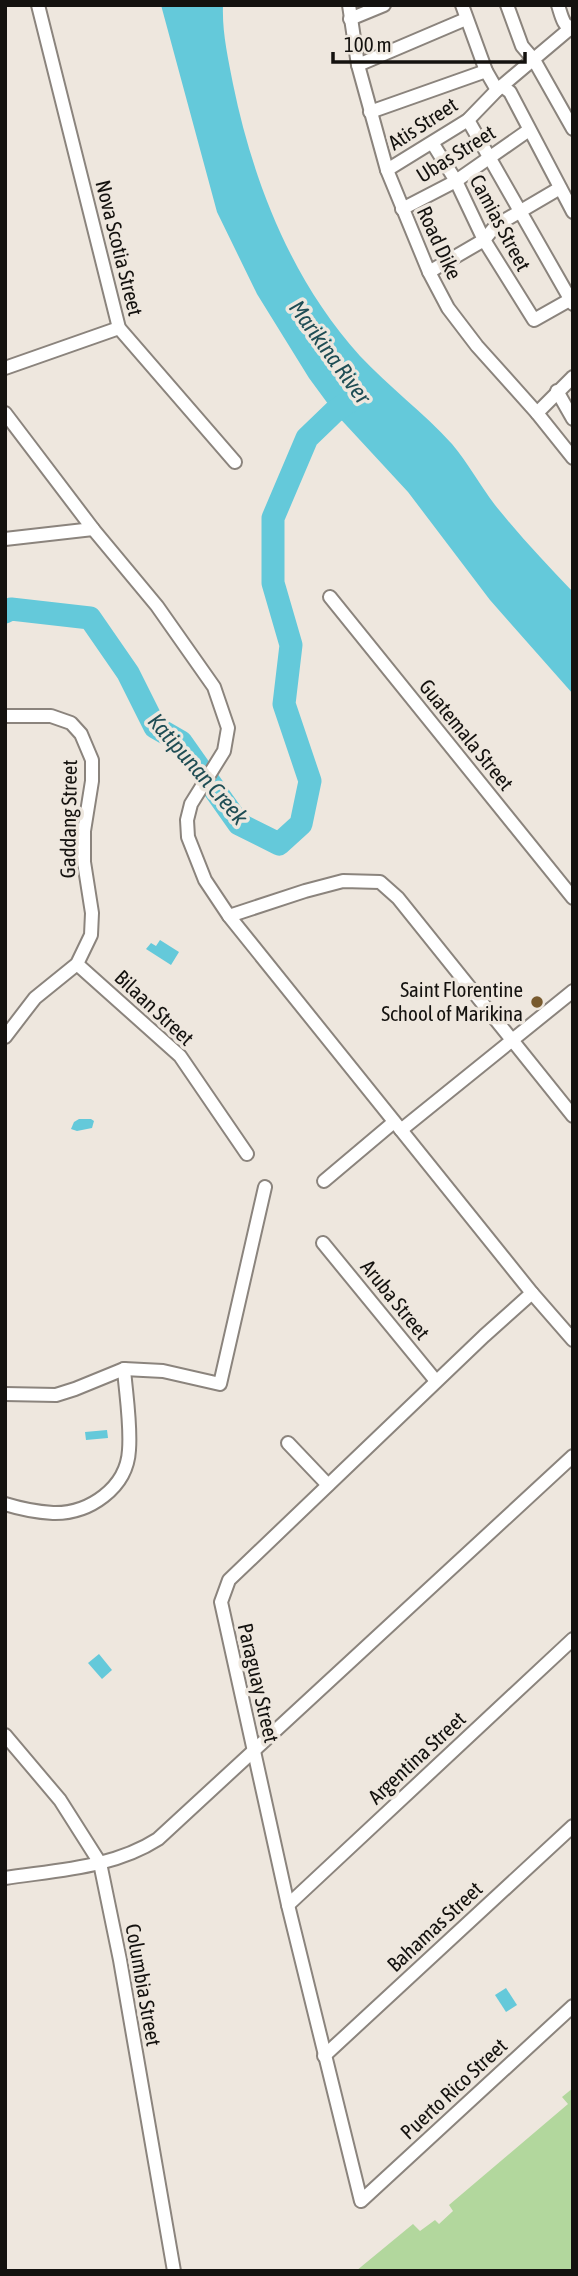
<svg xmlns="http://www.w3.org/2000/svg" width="578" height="2276" font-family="'Asap Condensed',sans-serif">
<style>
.green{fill:#b2d79d}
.water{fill:#64c9da}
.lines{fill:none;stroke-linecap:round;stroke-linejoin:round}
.river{stroke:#64c9da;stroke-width:23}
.street-casing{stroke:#8b847d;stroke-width:16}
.street{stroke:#fff;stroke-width:12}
.poi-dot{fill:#785a2e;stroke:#eee7de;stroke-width:2.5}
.labels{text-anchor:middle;stroke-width:7;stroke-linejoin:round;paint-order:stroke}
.street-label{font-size:21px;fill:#14120f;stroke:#eee7de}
.poi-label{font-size:21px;fill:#14120f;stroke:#eee7de;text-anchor:end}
.water-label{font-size:23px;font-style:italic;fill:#1f4d54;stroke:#eee7de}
</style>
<rect width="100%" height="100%" fill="#eee7de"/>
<polygon class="green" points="573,2088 573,2271 356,2271 413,2224 420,2231 435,2220 439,2224 453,2211 449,2205 568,2104 562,2097"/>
<g class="water">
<path d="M161,5h62c-1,28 5,52 10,79 20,98 59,197 127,272 29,31 63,56 92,88 16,19 28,41 43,61 24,30 51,59 78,87v102l-83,-94 -82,-108 -74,-80 -25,-34 -52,-84 -40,-82z"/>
<polygon points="160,940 179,952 171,965 146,949 151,943 156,946"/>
<polygon points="79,1119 91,1119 94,1121 92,1128 77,1131 71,1129 74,1122"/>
<polygon points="107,1430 108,1438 86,1440 85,1432"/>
<polygon points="99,1654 112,1670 102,1679 88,1663"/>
<polygon points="506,1988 517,2005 506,2012 495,1995"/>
</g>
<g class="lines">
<polyline class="river" points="5,612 11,609 90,618 128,673 155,727 181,742 239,824 279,844 301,824 310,781 284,704 291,645 273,583 273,518 307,438 334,412 357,396"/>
<g class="street-casing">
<g id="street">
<polyline points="38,5 119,328 235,462"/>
<polyline points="349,5 358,65 387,170 429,272 448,308 477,346 537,413 573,458"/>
<polyline points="462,5 486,71 497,90"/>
<polyline points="507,5 522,46 534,60 573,129"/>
<path d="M558,5c3,9 5,22 15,25"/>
<polyline points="350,19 384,5"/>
<polyline points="358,65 466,19"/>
<polyline points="502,86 510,92 573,212"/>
<polyline points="370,112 486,71"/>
<polyline points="468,120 573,304"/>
<polyline points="433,144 456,181 484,240 534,320 573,298"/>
<polyline points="387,170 468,120 497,90 573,26"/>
<polyline points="402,209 456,181 529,130"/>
<polyline points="429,272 484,240 493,229 502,222 560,188"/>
<polyline points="5,368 119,328"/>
<polyline points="557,391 573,419"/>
<polyline points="5,413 93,529 157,606 214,687 228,728 224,751 191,804 187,820 188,837 205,880 229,916 532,1293 573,1340"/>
<polyline points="537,413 573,377"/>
<polyline points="5,539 93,529"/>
<polyline points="330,597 573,898"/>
<polyline points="5,716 51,716 71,723 81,734 92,760 92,781 84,831 84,862 92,913 91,935 77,964 35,998 5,1037"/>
<polyline points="229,916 305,891 343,881 380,882 398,898 573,1116"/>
<polyline points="77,964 180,1056 247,1154"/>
<polyline points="401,1130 573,991"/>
<polyline points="324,1181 394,1122"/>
<polyline points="323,1243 436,1381"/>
<polyline points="532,1293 484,1336 229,1580 221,1602 288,1905 361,2201 573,2006"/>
<polyline points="5,1394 56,1395 75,1389 124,1369 163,1371 220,1384 265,1187"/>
<polyline points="288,1443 328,1485"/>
<path d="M5,1504c16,5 32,8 48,9 36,1 74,-25 76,-63 2,-26 -3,-55 -5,-81"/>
<polyline points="5,1735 60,1800 100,1863 120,1960 174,2271"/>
<path d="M5,1878c52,-8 108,-10 153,-39l415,-383"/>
<polyline points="288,1905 573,1639"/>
<polyline points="324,2056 573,1826"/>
</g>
</g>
<use href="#street" class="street"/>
</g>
<circle class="poi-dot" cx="537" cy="1002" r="7"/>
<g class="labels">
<g class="street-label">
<text transform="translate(423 124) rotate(-33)" y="7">Atis Street</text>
<text transform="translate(456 154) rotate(-32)" y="7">Ubas Street</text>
<text transform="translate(500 223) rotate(62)" y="7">Camias Street</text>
<text transform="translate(439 243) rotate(65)" y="7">Road Dike</text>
<text transform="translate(119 248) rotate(76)" y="7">Nova Scotia Street</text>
<text transform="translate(466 735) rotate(51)" y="7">Guatemala Street</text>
<text transform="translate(69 819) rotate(-89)" y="7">Gaddang Street</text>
<text transform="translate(154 1008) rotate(43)" y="7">Bilaan Street</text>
<text transform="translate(395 1300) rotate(51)" y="7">Aruba Street</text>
<text transform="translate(258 1683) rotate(77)" y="7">Paraguay Street</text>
<text transform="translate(417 1758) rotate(-43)" y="7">Argentina Street</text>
<text transform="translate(435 1927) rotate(-43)" y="7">Bahamas Street</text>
<text transform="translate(143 1985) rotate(80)" y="7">Columbia Street</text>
<text transform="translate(454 2089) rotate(-43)" y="7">Puerto Rico Street</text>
</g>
<g class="poi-label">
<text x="523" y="997">Saint Florentine<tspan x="523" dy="24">School of Marikina</tspan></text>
</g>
<g class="water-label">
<text transform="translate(330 352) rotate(54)" y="8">Marikina River</text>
<text transform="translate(198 769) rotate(49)" y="8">Katipunan Creek</text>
</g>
</g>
<rect width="578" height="2276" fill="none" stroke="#14120f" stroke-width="14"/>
<path d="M333 52v10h192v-10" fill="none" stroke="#14120f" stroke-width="3.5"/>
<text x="344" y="52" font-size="21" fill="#14120f" stroke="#eee7de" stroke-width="5" paint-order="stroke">100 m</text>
</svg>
